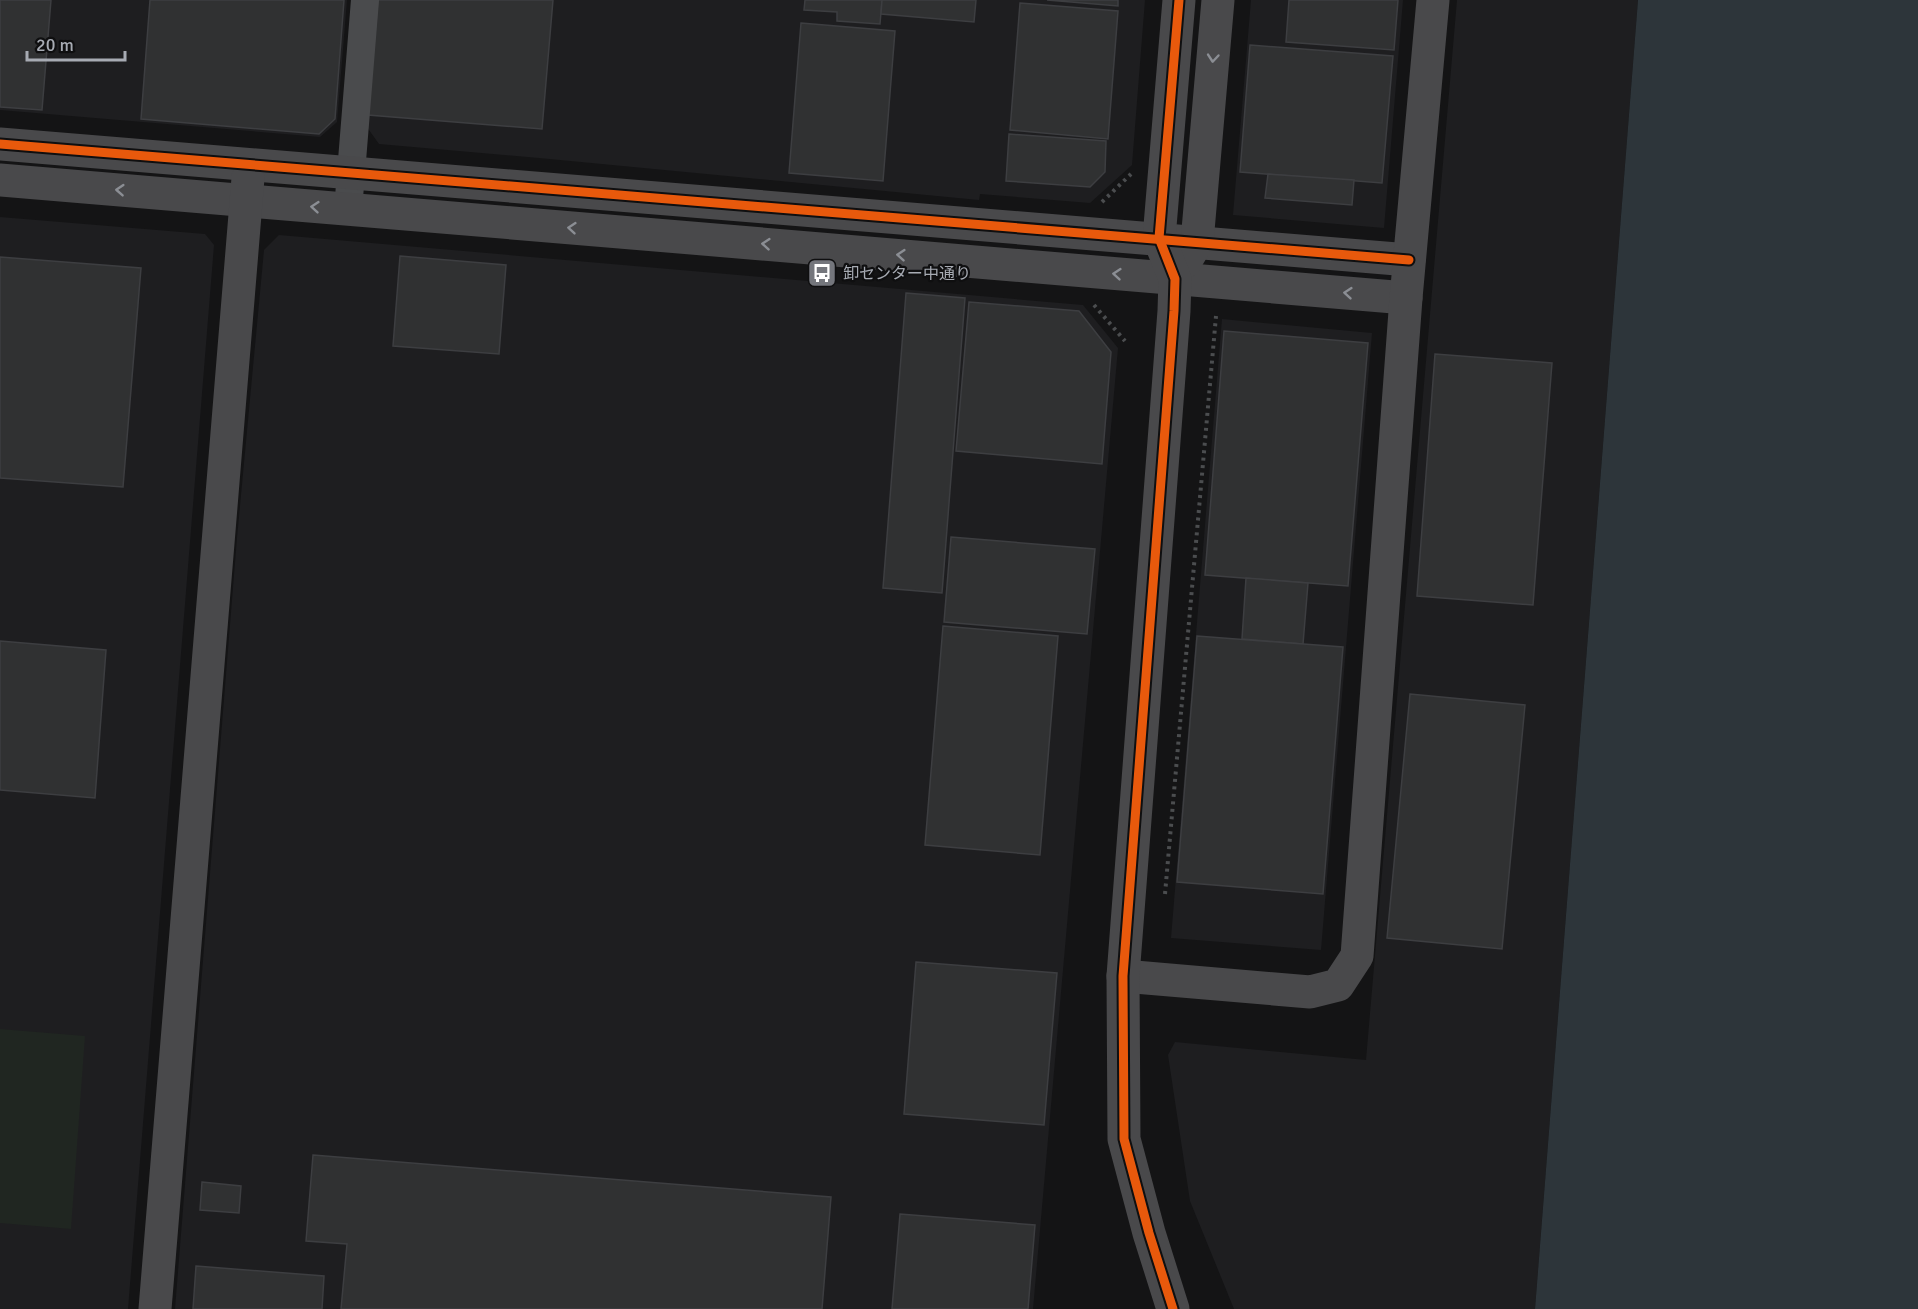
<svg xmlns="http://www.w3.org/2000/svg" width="1918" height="1309" font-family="Signika,'Noto Sans JP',sans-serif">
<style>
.built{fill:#1e1e20}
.green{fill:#202621}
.water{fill:#2d353a}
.building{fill:#303132;stroke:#3d3e41;stroke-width:1.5}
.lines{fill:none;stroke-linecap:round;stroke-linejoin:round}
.path{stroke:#4b4d4f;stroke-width:4;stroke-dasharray:3 4.5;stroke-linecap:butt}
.street{stroke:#4a4b4d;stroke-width:28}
.secondary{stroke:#49494b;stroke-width:33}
.cycleway-casing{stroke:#0f0f10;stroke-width:13}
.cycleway{stroke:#e8590c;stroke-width:9}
.oneway{stroke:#8b8e94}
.labels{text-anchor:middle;stroke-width:4.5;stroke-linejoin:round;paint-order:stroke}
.poi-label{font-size:16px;fill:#a7abb3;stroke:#0f0f10;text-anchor:start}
</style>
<rect width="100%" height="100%" fill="#141415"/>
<g class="built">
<polygon points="0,0 347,0 337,122 320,137 0,110"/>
<polygon points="374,0 1145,0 1132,165 1090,203 980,194 979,200 539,158 379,144 364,123"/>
<polygon points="1251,0 1403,0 1384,228 1233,215"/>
<polygon points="1457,0 1638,0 1535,1309 1234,1309 1190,1201 1168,1055 1175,1042 1366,1060"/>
<polygon points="0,217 205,234 214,245 128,1309 0,1309"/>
<polygon points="279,235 1083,305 1118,348 1033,1309 175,1309 237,538 264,250"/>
<polygon points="1222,319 1372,333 1321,950 1171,938"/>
</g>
<polygon class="green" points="0,1029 85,1036 71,1229 0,1223"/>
<polygon class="water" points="1638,0 1918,0 1918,1309 1535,1309"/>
<g class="building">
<polygon points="0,0 51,0 42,110 0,107"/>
<polygon points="150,0 344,0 335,119 319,134 141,119"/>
<polygon points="378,0 553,0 542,129 368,115"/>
<polygon points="805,0 882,0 880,24 837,21 837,12 804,10"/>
<polygon points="882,0 976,0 974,22 881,14"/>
<polygon points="1047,0 1118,0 1118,6"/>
<polygon points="1289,0 1398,0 1394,50 1286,42"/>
<polygon points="1020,3 1118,11 1108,139 1010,130"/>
<polygon points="801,23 895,31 883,181 789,173"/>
<polygon points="1250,45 1393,56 1382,183 1240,172"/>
<polygon points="1009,134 1106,141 1105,172 1090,187 1006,181"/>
<polygon points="1268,174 1354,180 1352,205 1265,198"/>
<polygon points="400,256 506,265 499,354 393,346"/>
<polygon points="0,257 141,268 123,487 0,478"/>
<polygon points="906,293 965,298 942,593 883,588"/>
<polygon points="969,302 1079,311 1111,352 1102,464 956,451"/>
<polygon points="1224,331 1368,343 1348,586 1205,575"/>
<polygon points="1435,354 1552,363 1533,605 1417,596"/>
<polygon points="951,537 1095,549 1087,634 944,622"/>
<polygon points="1246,578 1308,583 1303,644 1242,639"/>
<polygon points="943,626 1058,636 1040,855 925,845"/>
<polygon points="1197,636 1343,647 1323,894 1177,882"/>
<polygon points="0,641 106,650 95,798 0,790"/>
<polygon points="1410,694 1525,705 1502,949 1387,938"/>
<polygon points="916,962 1057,973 1044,1125 904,1114"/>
<polygon points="313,1155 831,1197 822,1309 341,1309 347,1244 306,1241"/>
<polygon points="202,1182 241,1186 239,1213 200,1210"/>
<polygon points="900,1214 1035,1225 1028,1309 892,1309"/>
<polygon points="196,1266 324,1276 322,1309 193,1309"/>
</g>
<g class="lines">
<g class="path">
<polyline points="1102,202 1131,174"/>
<polyline points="1094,305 1125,341"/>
<polyline points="1165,894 1216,316"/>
</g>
<polyline class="street" points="348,210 365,0"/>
<g class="secondary">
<polyline points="0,144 1409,260"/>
<polyline points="0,180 1406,298"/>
<polyline points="1185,262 1197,242 1218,0"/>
<polyline points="1123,976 1310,992 1338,985 1357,956 1406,298 1433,0"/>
<polyline points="155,1309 248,178"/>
<polyline points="1173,1309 1149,1233 1124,1139 1123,976 1174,311 1175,279 1159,238 1179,0"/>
</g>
<g class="cycleway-casing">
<g id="cycleway">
<polyline points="0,144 1409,260"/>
<polyline points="1173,1309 1149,1233 1124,1139 1123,976 1174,311 1175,279 1159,238 1179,0"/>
</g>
</g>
<use href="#cycleway" class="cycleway"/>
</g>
<defs><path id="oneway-chevron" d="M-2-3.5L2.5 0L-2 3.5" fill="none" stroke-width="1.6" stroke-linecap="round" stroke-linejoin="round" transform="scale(1.5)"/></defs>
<g class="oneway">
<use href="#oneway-chevron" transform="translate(1213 58) rotate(95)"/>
<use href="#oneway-chevron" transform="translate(120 190) rotate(-176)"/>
<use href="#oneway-chevron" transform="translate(315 207) rotate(-175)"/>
<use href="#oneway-chevron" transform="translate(572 228) rotate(-175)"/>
<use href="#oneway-chevron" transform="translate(766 244) rotate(-175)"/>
<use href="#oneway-chevron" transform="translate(901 255) rotate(-175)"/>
<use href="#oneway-chevron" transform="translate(1117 274) rotate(-175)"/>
<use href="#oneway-chevron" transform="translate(1348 293) rotate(-175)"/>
</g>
<defs>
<g id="bus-square" transform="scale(1.5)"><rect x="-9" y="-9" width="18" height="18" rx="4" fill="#74767c" stroke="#0f0f10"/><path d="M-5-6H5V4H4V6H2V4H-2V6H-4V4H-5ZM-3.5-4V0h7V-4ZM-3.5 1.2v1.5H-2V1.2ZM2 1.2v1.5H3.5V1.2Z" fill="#fff"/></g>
</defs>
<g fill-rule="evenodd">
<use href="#bus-square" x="822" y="273"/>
</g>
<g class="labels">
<g class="poi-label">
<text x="843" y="279">卸センター中通り</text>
</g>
</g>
<path d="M27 51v9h98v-9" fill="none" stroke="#a7abb3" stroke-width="3"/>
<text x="36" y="51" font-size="18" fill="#a7abb3" stroke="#0f0f10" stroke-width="4.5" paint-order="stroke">20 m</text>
</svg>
